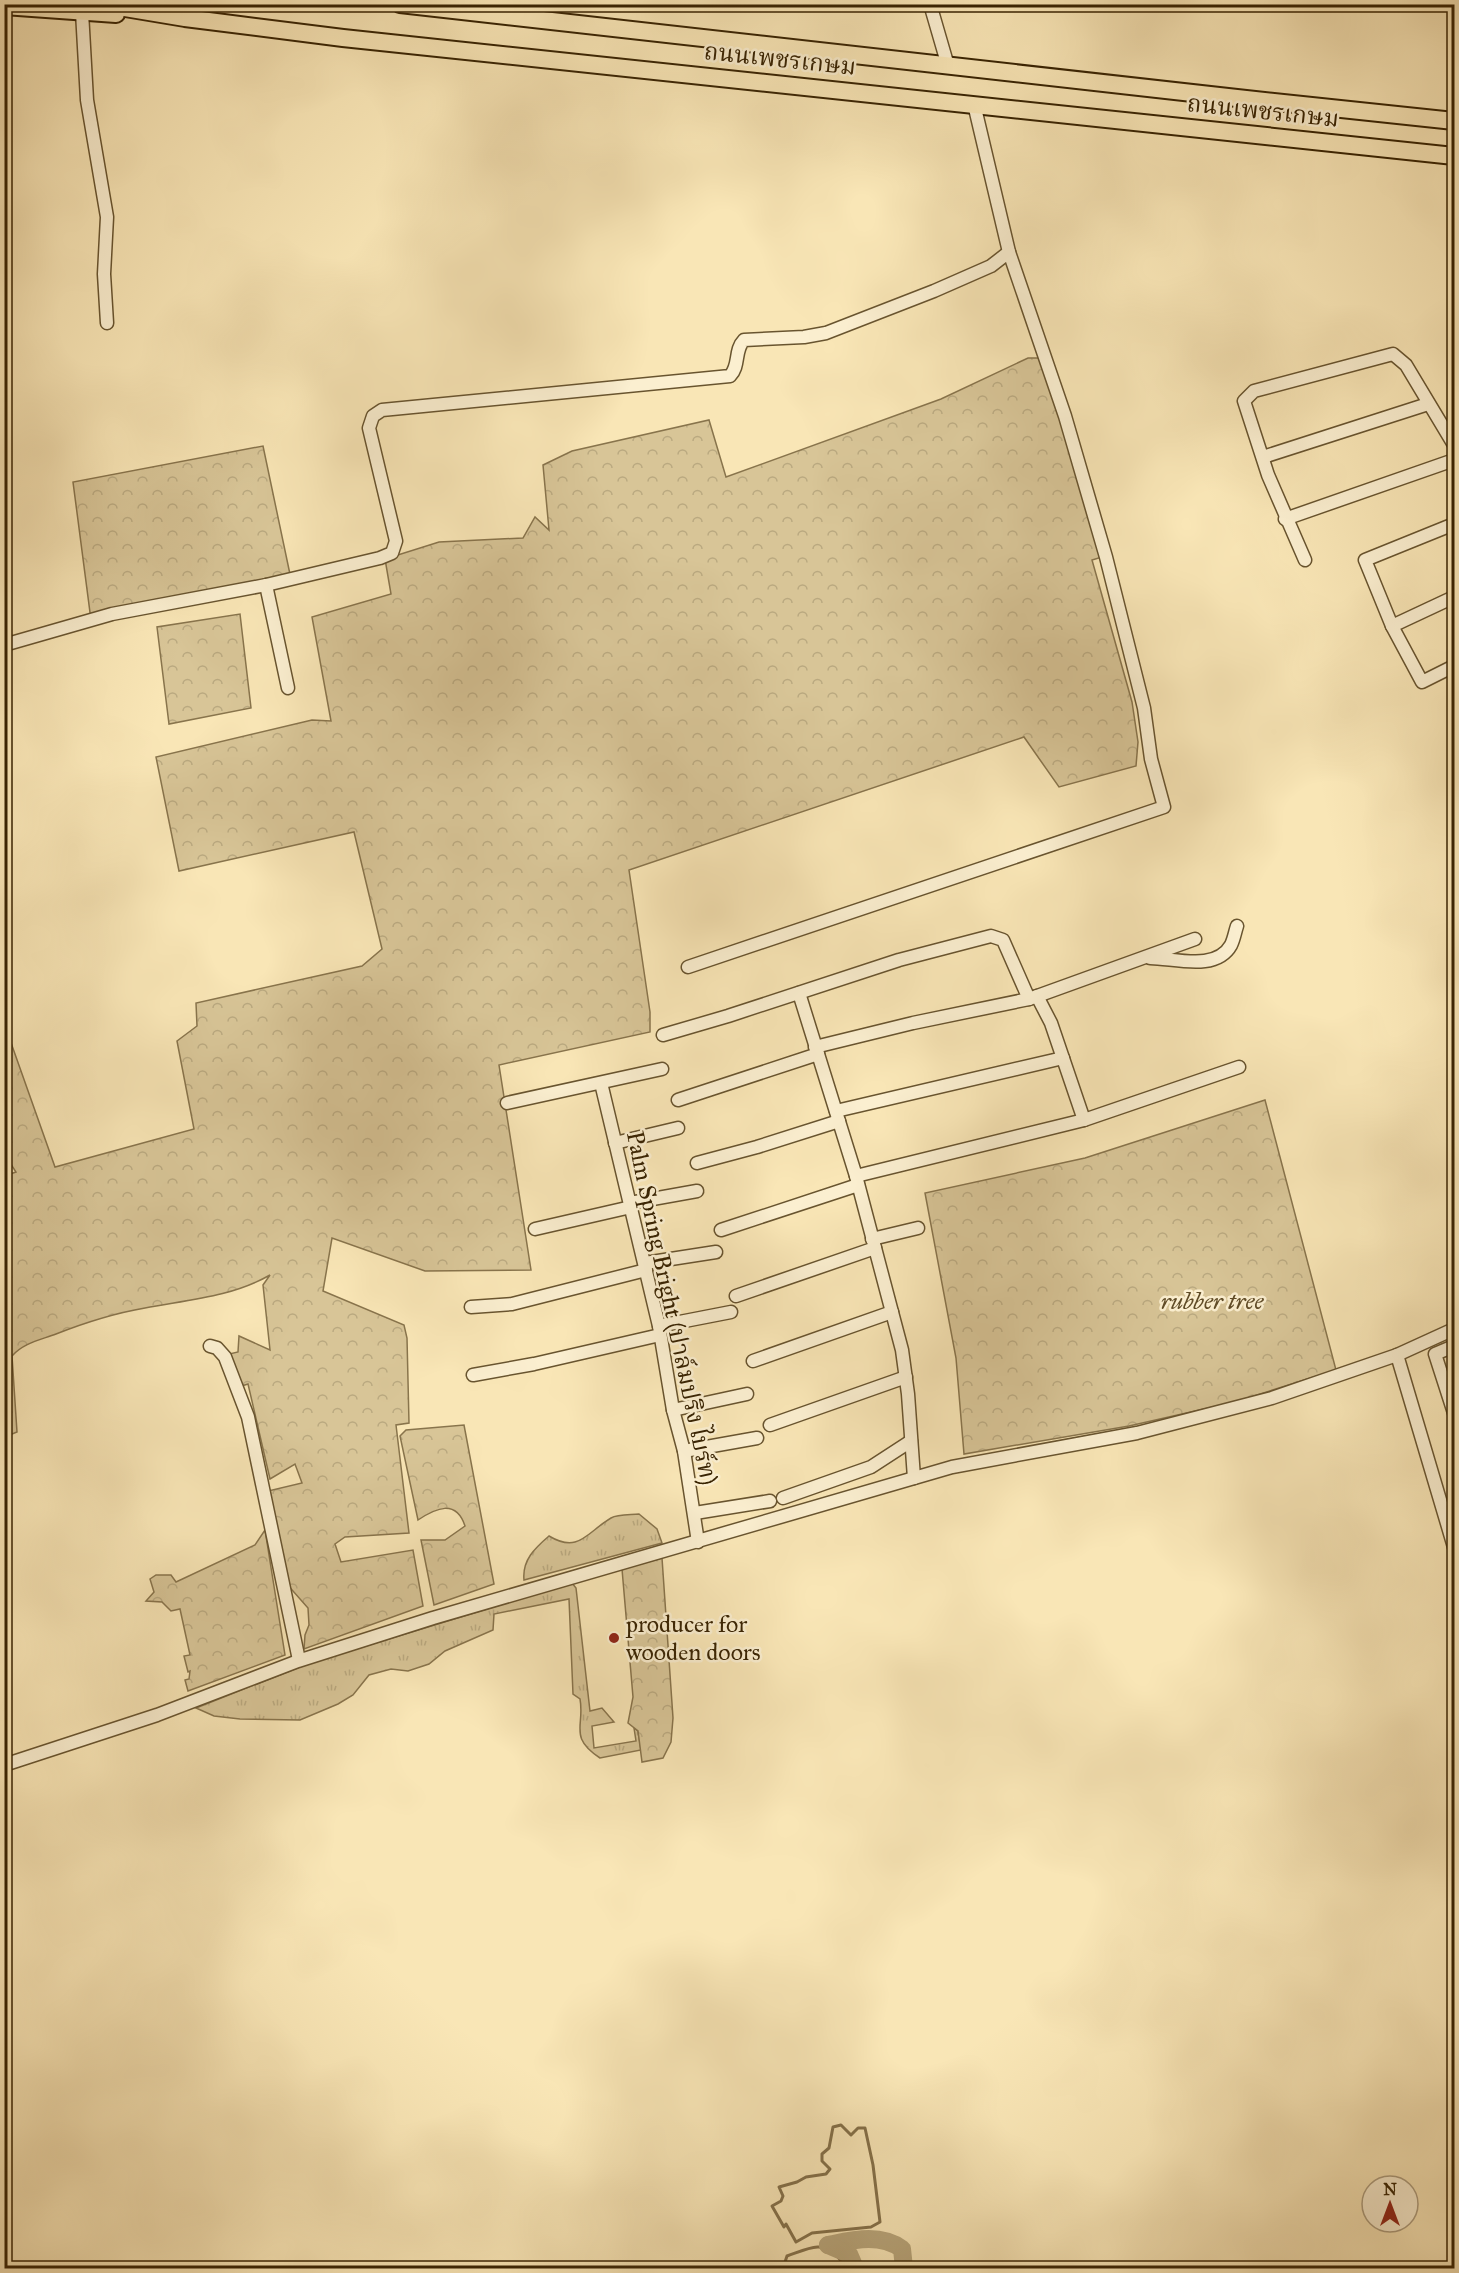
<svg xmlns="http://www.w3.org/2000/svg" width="1459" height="2273" font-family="'IM FELL Great Primer','Noto Serif Thai',serif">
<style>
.grass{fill:url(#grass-tufts);stroke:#88744c;stroke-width:1.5}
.forest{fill:url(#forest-crowns);stroke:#88744c;stroke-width:1.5}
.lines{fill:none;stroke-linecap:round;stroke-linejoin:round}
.stream{stroke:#847049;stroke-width:3}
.river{stroke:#b7a479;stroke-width:18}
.minor-casing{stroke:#68542f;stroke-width:15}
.highway-casing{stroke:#382302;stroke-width:20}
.minor{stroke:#fbefd0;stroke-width:12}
.highway{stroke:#f9e6b6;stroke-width:16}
.poi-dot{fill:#8f2418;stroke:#fbefd0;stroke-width:2}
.labels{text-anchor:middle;stroke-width:5;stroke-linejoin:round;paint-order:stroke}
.street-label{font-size:24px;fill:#382302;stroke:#fbefd0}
.park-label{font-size:24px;font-style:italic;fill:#604c27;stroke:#fbefd0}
.poi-label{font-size:24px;fill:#382302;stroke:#fbefd0;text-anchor:start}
</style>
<defs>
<pattern id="grass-tufts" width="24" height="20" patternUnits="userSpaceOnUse" patternTransform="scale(1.5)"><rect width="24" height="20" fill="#d8c597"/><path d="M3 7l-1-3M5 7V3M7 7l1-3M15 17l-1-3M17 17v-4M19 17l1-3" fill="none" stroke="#baa980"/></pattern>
<pattern id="forest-crowns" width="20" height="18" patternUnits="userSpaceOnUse" patternTransform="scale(1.5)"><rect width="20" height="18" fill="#d8c597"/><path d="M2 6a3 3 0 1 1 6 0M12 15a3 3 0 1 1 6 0" fill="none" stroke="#baa980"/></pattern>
</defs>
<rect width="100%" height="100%" fill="#f9e6b6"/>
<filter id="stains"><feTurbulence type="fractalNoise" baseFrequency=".00333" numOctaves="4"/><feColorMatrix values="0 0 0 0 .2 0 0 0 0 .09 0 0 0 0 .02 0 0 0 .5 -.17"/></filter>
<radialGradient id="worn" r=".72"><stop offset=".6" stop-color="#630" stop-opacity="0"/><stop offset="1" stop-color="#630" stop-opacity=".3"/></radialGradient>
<g class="grass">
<path d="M639,1514l18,15 5,14 -138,37c-2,-20 11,-32 25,-44 30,18 38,-4 62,-18 7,-4 20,-3 28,-4z"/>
<path d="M572,1583l4,5 14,123 12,-3 12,14 -22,4 2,22 42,-7 -2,-13 4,3 3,19 -41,8c-32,-21 -15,-32 -20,-59l-7,-5 -4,-95 -75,15 -1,16 -48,21 -16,13 -21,7 -17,-2 -22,6 -16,20 -15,9 -38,16 -60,-1 -26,-3 -18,-8 114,-45z"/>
</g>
<g class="forest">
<path d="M1028,358h20l54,199 -10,3 40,142 6,40 -2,24 -77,21 -35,-50 -395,133 21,142v20l-151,33 32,205 -106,1 -93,-33 -9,53 81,34 3,13 2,85 -13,2 13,108 -64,4 -10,7 6,18 72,-12 10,56 -119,43 1,-14 4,-10 -1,-17 -23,-26 -17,-91 34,-8 -7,-19 -25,15 -22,-95 -16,5 -11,-33 17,-4 1,-16 31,14 -7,-65 7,-10c-38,22 -83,25 -125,33 -29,5 -61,15 -89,26 -16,6 -33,9 -44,22l5,76 -12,5 -1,-261 12,-4 -11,-17 -1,-132 51,144 139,-38 -17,-88 20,-15 -1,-23 166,-37 20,-17 -28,-117 -175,39 -23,-114 156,-37 19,1 -19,-104 79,-23 -6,-35 54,-17 84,-4 12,-21 14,13 -6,-65 29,-14 137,-31 17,57 215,-78z"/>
<polygon points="263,446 291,579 91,620 73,482"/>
<polygon points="240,614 251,708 169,724 157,627"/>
<polygon points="1265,1100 1336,1370 1235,1402 1129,1426 964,1454 956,1358 925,1193 1085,1158"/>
<path d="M464,1425l30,159 -60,21 -13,-65h24l20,-14c-9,-27 -29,-18 -47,-6l-18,-84 6,-6z"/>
<polygon points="265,1530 285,1655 188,1691 185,1680 189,1679 190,1671 188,1672 184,1656 190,1655 180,1609 171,1611 162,1602 146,1601 154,1592 150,1579 156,1575 171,1575 176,1582 255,1545"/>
<polygon points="662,1558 673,1718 671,1742 663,1758 642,1762 638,1731 628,1723 633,1697 622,1569"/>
</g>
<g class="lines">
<g class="stream">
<polygon points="841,2125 851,2135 858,2128 865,2128 873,2165 880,2222 871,2227 812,2233 796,2242 786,2224 784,2227 772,2206 781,2201 783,2196 779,2187 797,2182 806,2177 826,2174 830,2169 822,2161 822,2154 829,2148 833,2127"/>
<path d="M787,2268l-2,-6 2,-6c18,-6 36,-17 50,0 4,4 6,7 8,12"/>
</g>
<g class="river">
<path d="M828,2245c25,-5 52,-12 74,4l2,19"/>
<polyline points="828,2245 849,2254 855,2268"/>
</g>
<g class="minor-casing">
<g id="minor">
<polyline points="930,4 948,66"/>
<polyline points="82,12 87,100 107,217 104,274 107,323"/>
<polyline points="1263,457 1428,404"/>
<polyline points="1285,519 1454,460"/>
<polyline points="1454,524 1365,560 1392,626 1422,682 1454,666"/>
<polyline points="1305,560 1268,475 1244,401 1254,391 1393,354 1406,365 1454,445"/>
<polyline points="266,585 288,688"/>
<polyline points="1392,626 1454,597"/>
<path d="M4,645l108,-31 154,-29 114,-27 12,-5 4,-12 -27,-113 4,-12 9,-6 348,-34c10,-10 4,-26 14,-36l60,-3 22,-4 108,-42 57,-25 18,-14"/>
<path d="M1150,958c24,0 66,14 81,-13 3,-6 4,-13 6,-19"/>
<polyline points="688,967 1164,807 1151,759 1144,708 1106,557 1065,416 1009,252 974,104"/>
<polyline points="799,993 856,1176 902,1350 908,1394 914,1478"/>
<polyline points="1037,996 1051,1023 1084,1120"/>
<polyline points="663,1035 728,1016 899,960 991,936 1003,940 1029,999"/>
<polyline points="815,1047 913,1023 1029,999 1195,939"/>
<polyline points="601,1083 659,1326 673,1410 684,1451 698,1542"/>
<polyline points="678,1100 818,1054"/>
<polyline points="507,1103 662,1069"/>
<polyline points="836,1111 1063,1058"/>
<polyline points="615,1143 678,1128"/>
<polyline points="697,1163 757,1147 839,1121"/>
<polyline points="856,1176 1084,1120 1239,1067"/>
<polyline points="630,1203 697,1191"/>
<polyline points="535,1229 631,1207"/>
<polyline points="721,1230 858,1185"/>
<polyline points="872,1239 918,1228"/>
<polyline points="645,1263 716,1252"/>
<polyline points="736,1296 875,1248"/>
<polyline points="471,1307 512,1304 646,1270"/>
<polyline points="659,1326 731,1312"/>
<polyline points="210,1346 217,1348 225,1357 248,1417 299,1660"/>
<polyline points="1454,1346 1435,1354 1454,1413"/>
<polyline points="1397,1355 1454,1547"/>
<polyline points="753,1361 892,1312"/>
<polyline points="473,1375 534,1364 660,1335"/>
<polyline points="673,1410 747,1394"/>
<polyline points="770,1425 906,1377"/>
<polyline points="684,1451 757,1438"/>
<polyline points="783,1498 871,1467 911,1441"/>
<polyline points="695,1513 770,1501"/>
<polyline points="4,1765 157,1715 298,1661 433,1618 952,1467 1137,1433 1272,1398 1397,1355 1454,1329"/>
</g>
</g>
<g class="highway-casing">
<g id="highway">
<polyline points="101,4 185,18 343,38 1454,156"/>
<polyline points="400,4 1237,98 1454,121"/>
<polyline points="4,6 116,14"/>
</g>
</g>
<use href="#minor" class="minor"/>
<use href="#highway" class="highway"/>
</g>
<circle class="poi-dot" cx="614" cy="1638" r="6"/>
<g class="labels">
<g class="street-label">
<text transform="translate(780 59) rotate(6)" y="8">ถนนเพชรเกษม</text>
<text transform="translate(1263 111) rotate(6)" y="8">ถนนเพชรเกษม</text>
<text transform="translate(672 1308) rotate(78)" y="8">Palm Spring Bright (ปาล์มปริง ไบร์ท)</text>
</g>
<g class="park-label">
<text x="1212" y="1309">rubber tree</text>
</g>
<g class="poi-label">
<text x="626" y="1632">producer for<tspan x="626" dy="28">wooden doors</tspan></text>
</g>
</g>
<rect width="1459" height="2273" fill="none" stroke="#f9e6b6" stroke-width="24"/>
<rect x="6" y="6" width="1447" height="2261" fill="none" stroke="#382302" stroke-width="3"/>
<rect x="12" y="12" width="1435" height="2249" fill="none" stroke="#382302" stroke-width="1.5"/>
<g transform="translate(1390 2204)"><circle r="28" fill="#fbefd0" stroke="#ad9d7e" stroke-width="1.5"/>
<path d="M0-4.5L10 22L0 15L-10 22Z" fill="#8f2418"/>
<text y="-9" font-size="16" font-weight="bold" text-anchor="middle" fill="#382302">N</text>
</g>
<rect width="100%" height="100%" filter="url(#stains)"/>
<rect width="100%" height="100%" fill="url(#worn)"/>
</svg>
